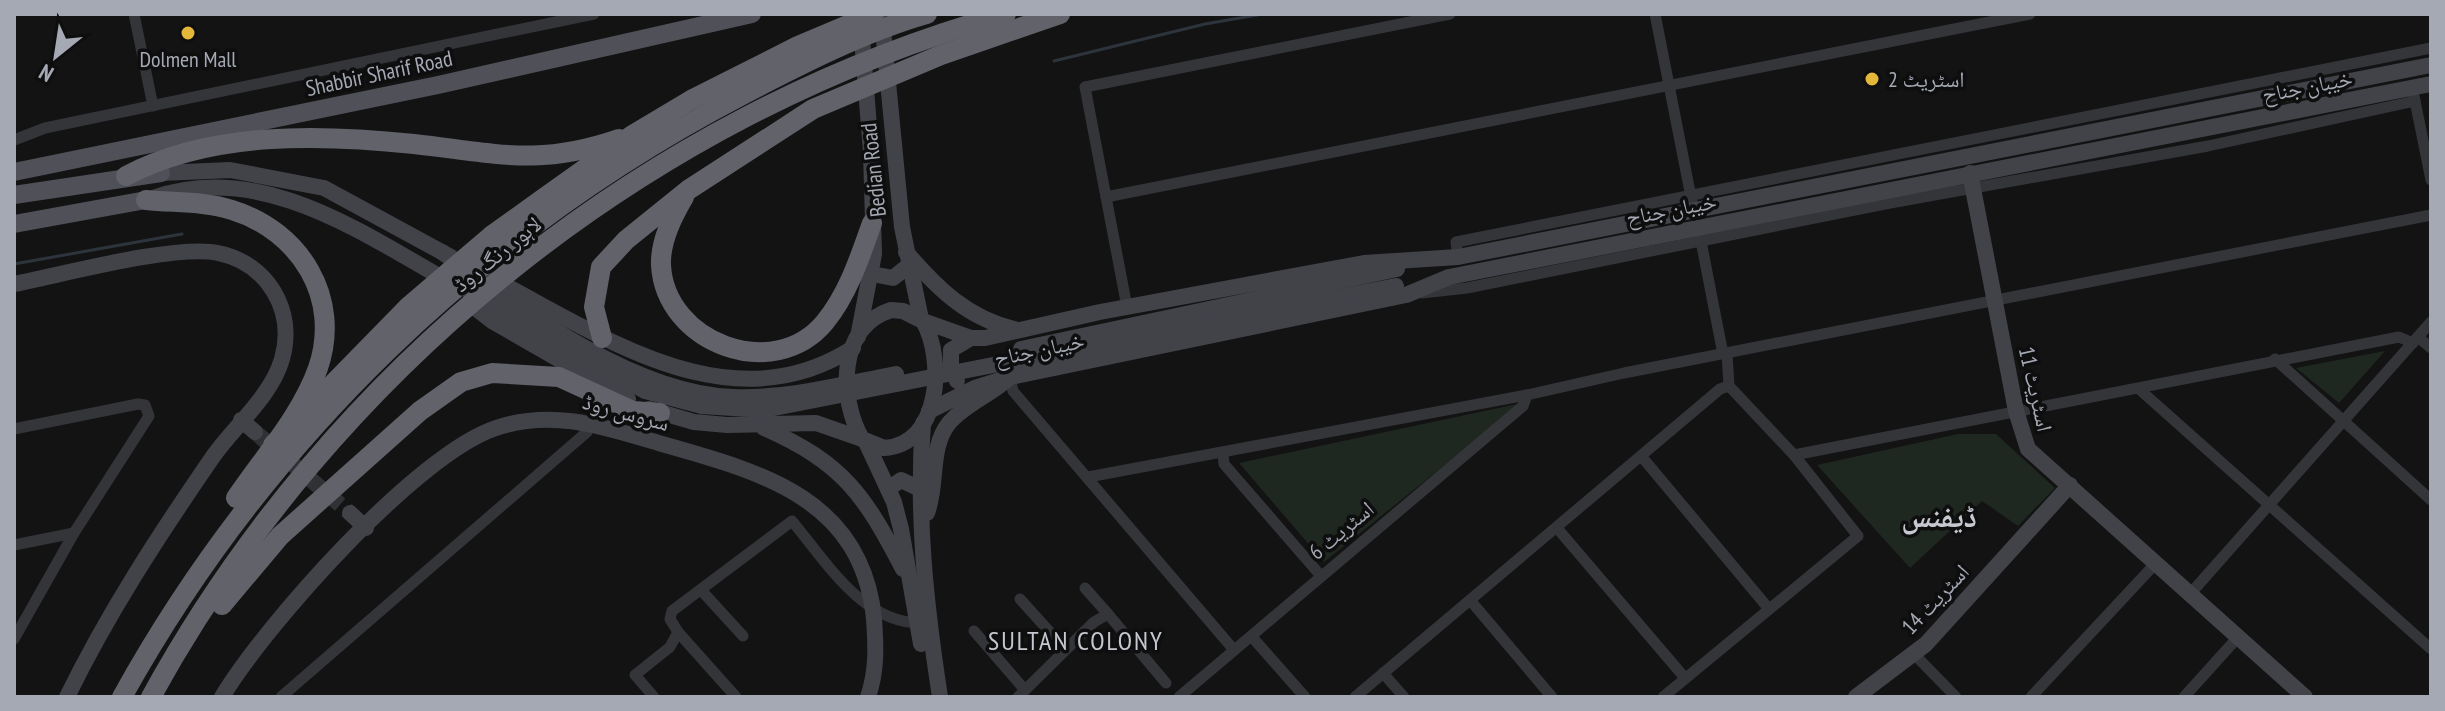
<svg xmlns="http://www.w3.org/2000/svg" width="2445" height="711" font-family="'PT Sans Narrow','Noto Naskh Arabic',sans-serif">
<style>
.green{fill:#1f2721}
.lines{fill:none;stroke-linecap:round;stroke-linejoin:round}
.stream{stroke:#2d343c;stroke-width:3}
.secondary-tunnel{stroke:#303134;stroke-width:16;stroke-dasharray:16 8;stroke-linecap:butt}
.street{stroke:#343539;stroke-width:11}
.secondary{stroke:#424349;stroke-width:16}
.primary{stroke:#505158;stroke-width:18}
.highway{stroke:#61626a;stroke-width:20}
.poi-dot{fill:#e4b73b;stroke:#0e0e0f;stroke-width:3}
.labels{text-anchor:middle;stroke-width:7;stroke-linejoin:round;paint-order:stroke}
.poi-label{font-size:22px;fill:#a5a9b4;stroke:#0e0e0f}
.street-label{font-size:22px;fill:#a5a9b4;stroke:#0e0e0f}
.quarter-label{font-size:26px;letter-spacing:2px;fill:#c6c8d0;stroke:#0e0e0f}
.district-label{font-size:30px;font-weight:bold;fill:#c6c8d0;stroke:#0e0e0f}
</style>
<rect width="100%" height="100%" fill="#131314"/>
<g class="green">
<polygon points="2385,351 2339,403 2296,368"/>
<polygon points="1522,403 1324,562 1239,463"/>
<polygon points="1958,434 1996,434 2055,488 2018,526 1982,501 1910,568 1817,465"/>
</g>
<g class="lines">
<g class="stream">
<polyline points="1054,61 1205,24 1263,14"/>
<polyline points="14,264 182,234"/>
</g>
<polyline class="secondary-tunnel" points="255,432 350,513"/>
<g class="street">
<polyline points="134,14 153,106"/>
<polyline points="1655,14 1692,202"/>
<polyline points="2414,96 2431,180"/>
<polyline points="14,140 45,128 594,14"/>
<polyline points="1106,197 2030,14"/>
<polyline points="1700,236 1723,354"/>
<polyline points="1458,257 1456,242 2431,48"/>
<polyline points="1422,293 1467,288 1890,203 2208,146 2415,101"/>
<polyline points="1127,307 1085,87 1450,14"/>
<polyline points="2418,337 2431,348"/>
<polyline points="1727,353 1729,386"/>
<polyline points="2275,359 2431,500"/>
<polyline points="1010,377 1013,391 1234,650"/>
<polyline points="2139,389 2431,649"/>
<polyline points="14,429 138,404 145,405 149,416 74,533 14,639"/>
<polyline points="1223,454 1224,464 1321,576"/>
<polyline points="1794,455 2399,337 2413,343"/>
<polyline points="1642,457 1769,609"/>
<polyline points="1088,477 1527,395 1624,373 2431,215"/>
<polyline points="1557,528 1685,678"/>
<polyline points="14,545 74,533"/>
<polyline points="1085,588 1108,614"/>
<polyline points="701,590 743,636"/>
<polyline points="2191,593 2431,322"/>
<polyline points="1020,599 1065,649"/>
<polyline points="1470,600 1552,697"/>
<polyline points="974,631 1025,690"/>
<polyline points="678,632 736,697"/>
<polyline points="1252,637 1305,697"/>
<polyline points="1914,654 1956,697"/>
<polyline points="1383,673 1404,697"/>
<polyline points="281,697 587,432 589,423"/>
<path d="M654,697l-19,-22 35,-28 8,-15 -8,-13 2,-8 120,-90c35,42 72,104 131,102"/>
<polyline points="1018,697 1094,622 1108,614 1166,683"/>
<polyline points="1179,697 1523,406 1527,395"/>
<polyline points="1355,697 1720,389 1729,386"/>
<polyline points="1663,697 1858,536 1794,455 1729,386"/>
<polyline points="2031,697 2156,563"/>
<polyline points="2184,697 2239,636"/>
</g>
<g class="secondary">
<polyline points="882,20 902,227 921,319"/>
<polyline points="161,173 230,170 324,188 451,257"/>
<polyline points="1970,173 2016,411 2028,449 2305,697"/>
<path d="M153,198c108,-38 209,35 298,85"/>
<path d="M442,252c78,57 192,142 291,145 55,2 110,-13 163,-23"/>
<path d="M906,252c31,36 61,66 108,77"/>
<polyline points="872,274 893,278 908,266"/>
<path d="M493,279c110,57 237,148 360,69"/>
<path d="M14,284c47,-9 161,-40 204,-31 49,10 78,57 64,106 -11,38 -48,67 -70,99 -53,77 -104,155 -145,239"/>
<polyline points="471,295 645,391 702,406 764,410 1396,286"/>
<polyline points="470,304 492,321 628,399"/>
<path d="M891,310l12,1 20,10c22,38 18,124 -39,127l-22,-9c-23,-40 -25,-112 29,-129z"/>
<polyline points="923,321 971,338 985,338 1100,312 1364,263 1458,257 2431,65"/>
<polyline points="858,337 874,254 871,152 861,26"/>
<polyline points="1021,349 1397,269"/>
<polyline points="957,381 951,365 951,350 971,338"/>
<polyline points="649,409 694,422 727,425 816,423 862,439"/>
<polyline points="929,411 975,388 1010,377 1406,295 1449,277 2431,84"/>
<polyline points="241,420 255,432"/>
<path d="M923,423c-7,92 3,183 17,274"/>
<path d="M764,428c79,35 100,66 139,141"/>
<polyline points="866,442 894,502 901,529 921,644"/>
<polyline points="888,489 901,480 920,489"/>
<polyline points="350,513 366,528"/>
<path d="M927,513c11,-28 2,-65 22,-90 16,-19 42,-28 60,-45"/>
<path d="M222,697c44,-73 195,-243 274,-269 58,-20 111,0 166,16 99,28 200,54 212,175 2,28 3,51 -6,78"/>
<polyline points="1856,697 1926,644 2070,485"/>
</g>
<g class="primary">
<polyline points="14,172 438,85 752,14"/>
<polyline points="14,195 161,173"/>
<polyline points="14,224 146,200"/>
</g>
<g class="highway">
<path d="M126,176c84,-45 195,-42 288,-32 81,9 124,23 205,-5"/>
<path d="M684,197c-12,20 -24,44 -23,68 4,78 113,119 164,57 23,-28 35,-65 47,-99"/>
<path d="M146,200c29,3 58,1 86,10 68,21 110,88 86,158 -16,46 -54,89 -82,130"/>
<polyline points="602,338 594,307 601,267 626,240 688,190 813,109 941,55 1060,14"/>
<polyline points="273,445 409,306 491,236 544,198 634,134 691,100 798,46 874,14"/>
<polyline points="222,605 280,536 420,411 461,382 492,373 559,377 633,411 660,413"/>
<path d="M122,697c143,-258 360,-467 622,-603 58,-30 120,-62 183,-80"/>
<path d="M151,697c179,-327 496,-583 855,-683"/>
</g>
</g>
<g class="poi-dot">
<circle cx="188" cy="33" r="8"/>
<circle cx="1872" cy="79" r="8"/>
</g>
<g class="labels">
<g class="poi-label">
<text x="188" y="67">Dolmen Mall</text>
<text x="1888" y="87" text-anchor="start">اسٹریٹ 2</text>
</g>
<g class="street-label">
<text transform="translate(379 73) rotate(-12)" y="8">Shabbir Sharif Road</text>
<text transform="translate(2307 86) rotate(-11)" y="8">خیبان جناح</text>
<text transform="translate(873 170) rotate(-96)" y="8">Bedian Road</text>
<text transform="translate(1671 209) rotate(-11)" y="8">خیبان جناح</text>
<text transform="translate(497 254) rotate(-39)" y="8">لاہور رنگ روڈ</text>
<text transform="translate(1039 349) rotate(-12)" y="8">خیبان جناح</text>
<text transform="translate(2036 389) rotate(77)" y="8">اسٹریٹ 11</text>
<text transform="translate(626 412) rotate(15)" y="8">سروس روڈ</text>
<text transform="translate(1341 530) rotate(-40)" y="8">اسٹریٹ 6</text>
<text transform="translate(1935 599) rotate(-47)" y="8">اسٹریٹ 14</text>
</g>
<g class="quarter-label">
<text x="1076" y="650">SULTAN COLONY</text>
</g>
<g class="district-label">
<text x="1939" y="527">ڈیفنس</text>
</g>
</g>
<rect width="2445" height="711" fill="none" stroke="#a5a9b4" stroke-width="32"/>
<g transform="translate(56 56) rotate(210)" stroke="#0e0e0f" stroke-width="6" paint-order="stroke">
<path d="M0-6L14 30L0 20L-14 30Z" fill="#a5a9b4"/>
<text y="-12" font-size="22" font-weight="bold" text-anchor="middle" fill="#a5a9b4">N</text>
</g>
</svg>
